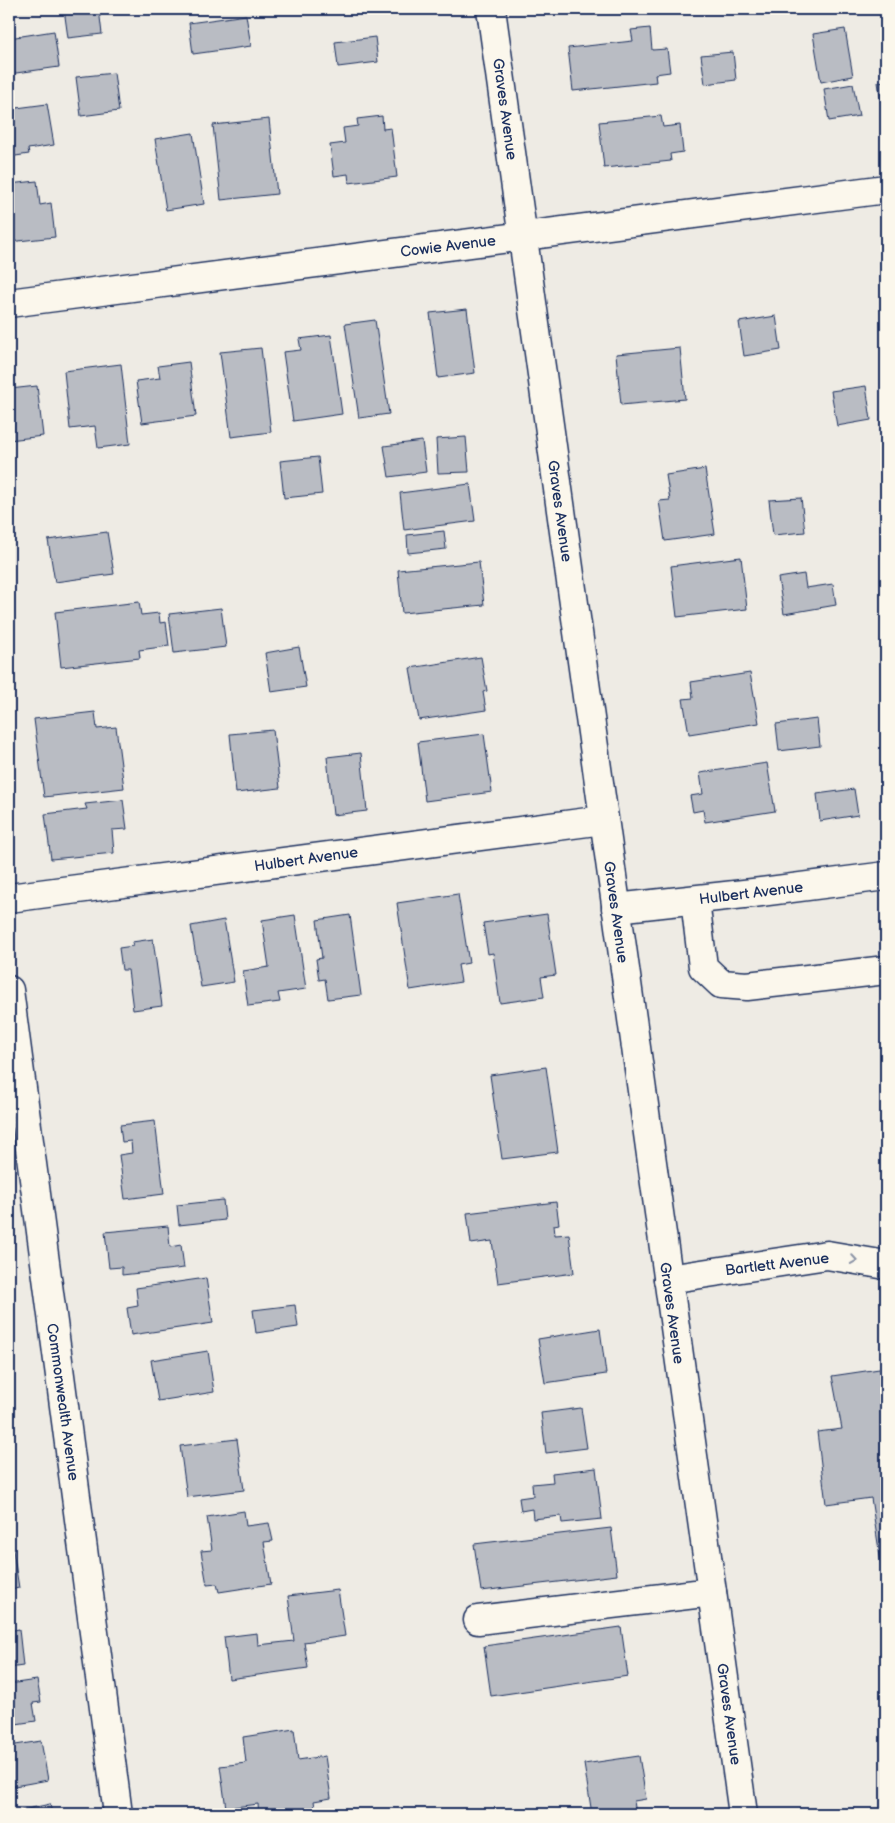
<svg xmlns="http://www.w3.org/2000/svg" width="895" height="1823" font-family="'Balsamiq Sans',sans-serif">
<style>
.building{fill:#b9bcc3;stroke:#1b2f5e}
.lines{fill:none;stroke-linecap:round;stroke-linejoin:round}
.minor-casing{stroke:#1b2f5e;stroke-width:31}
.major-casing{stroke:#1b2f5e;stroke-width:31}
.minor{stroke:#fbf7ec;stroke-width:28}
.major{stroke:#fbf7ec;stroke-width:28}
.oneway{stroke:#8b93a5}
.labels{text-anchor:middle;stroke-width:5;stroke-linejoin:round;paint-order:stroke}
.street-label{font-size:15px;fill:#1b2f5e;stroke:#fbf7ec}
</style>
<rect width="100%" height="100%" fill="#eeebe4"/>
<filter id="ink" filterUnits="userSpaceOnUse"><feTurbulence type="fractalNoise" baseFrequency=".02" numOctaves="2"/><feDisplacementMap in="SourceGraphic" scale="10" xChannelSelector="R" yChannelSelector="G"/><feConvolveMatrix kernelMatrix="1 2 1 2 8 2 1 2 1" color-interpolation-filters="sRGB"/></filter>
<g filter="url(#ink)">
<g class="building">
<polygon points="64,9 99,9 102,34 68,38"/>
<polygon points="246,15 251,46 193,54 189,23"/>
<polygon points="650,28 652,50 667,49 670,72 655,74 656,82 573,91 568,48 633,41 631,30"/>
<polygon points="845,29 853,76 821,82 813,34"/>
<polygon points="54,31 59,67 9,74 9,38"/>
<polygon points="375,37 378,62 338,67 335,42"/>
<polygon points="733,52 736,80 705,84 701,55"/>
<polygon points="114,73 119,111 81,116 76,77"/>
<polygon points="886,81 886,114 883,115 878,82"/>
<polygon points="853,84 859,116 829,121 824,89"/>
<polygon points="47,104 54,145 28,149 29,154 9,157 9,109"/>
<polygon points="382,116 383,129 391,128 397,177 349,183 348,174 334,176 330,145 345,143 343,128 358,126 357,119"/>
<polygon points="661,116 663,127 680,125 683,152 670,154 671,161 604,168 599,122"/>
<polygon points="269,119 277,194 221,200 213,125"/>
<polygon points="193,133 204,204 166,210 155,139"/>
<polygon points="37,181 40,205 51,203 55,237 9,242 9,184"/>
<polygon points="467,309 475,373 438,378 430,313"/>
<polygon points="776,316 781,350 744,356 739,322"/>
<polygon points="375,320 389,414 359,418 345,324"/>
<polygon points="331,335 342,414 293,421 283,352 301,350 299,339"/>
<polygon points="261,348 271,432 231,437 220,352"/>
<polygon points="680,348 685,399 621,405 616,354"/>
<polygon points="189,362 196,416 142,423 136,381 160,378 158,366"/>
<polygon points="121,364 130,444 98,448 95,426 70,429 64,371"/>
<polygon points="37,386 43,436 9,440 10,389"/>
<polygon points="866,386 871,420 837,426 831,391"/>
<polygon points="466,437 469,472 438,473 436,439"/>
<polygon points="422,441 426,472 389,477 384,446"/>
<polygon points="318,457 322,494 284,498 280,461"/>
<polygon points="705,469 715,534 665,541 659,501 670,500 666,475"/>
<polygon points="470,484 475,521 404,530 400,493"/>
<polygon points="801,498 805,532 773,535 769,500"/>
<polygon points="444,531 446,549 408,553 407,535"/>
<polygon points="107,532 114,574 55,582 48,540"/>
<polygon points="741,557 747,609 677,617 671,566"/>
<polygon points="479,562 484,605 402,613 398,570"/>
<polygon points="804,574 806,588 833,584 836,605 784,614 778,578"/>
<polygon points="139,602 141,615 159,613 160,623 166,622 169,646 139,650 140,658 61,667 55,612"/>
<polygon points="221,608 226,647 174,653 169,614"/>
<polygon points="299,647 306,687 271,692 265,653"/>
<polygon points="481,657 487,691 483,692 486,710 419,720 410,668"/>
<polygon points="750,673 759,723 689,734 683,699 693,698 691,682"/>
<polygon points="95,712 97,729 116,727 124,788 44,797 34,719"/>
<polygon points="817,719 820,746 779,751 776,724"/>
<polygon points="273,730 280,788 236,793 230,734"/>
<polygon points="484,734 492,792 425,801 418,742"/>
<polygon points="361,753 367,811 333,815 327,757"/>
<polygon points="767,763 775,811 705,822 703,810 693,812 690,796 703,794 700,773"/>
<polygon points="854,789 858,815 820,821 817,794"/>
<polygon points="123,800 127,829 112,830 114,853 51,859 45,814 87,809 85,804"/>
<polygon points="458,894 469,963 458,965 461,982 410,990 397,903"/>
<polygon points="547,914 556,975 541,977 544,997 500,1003 493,953 488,954 483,923"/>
<polygon points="295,915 306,989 278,993 280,1002 248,1006 243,971 269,967 262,920"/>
<polygon points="350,915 361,995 328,999 325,979 319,980 316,959 322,958 317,920"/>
<polygon points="224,920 234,982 201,987 191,926"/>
<polygon points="153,939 162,1006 133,1010 128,970 122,970 119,948 133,946 132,942"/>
<polygon points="546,1067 558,1152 502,1159 490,1075"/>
<polygon points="155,1121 164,1194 125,1199 119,1155 132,1153 131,1141 122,1142 120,1125"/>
<polygon points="223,1200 225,1220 179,1225 177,1205"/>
<polygon points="556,1202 559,1224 554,1225 555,1235 569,1234 574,1273 498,1283 492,1241 471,1244 467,1213"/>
<polygon points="168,1226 170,1247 181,1245 184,1268 122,1275 122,1267 109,1268 105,1232"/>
<polygon points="206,1278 213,1323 131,1335 127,1308 138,1306 136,1288"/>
<polygon points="295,1305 298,1327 256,1333 253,1310"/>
<polygon points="600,1329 606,1374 545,1383 538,1339"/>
<polygon points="208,1351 214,1392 158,1401 151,1360"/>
<polygon points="886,1368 886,1596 871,1498 826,1504 817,1432 842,1429 832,1376"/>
<polygon points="581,1408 587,1448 546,1453 541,1413"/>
<polygon points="237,1439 244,1490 187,1497 180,1446"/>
<polygon points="596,1468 602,1519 562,1523 561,1516 533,1519 532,1509 521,1511 519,1498 533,1496 532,1484 553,1482 552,1473"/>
<polygon points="244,1511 246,1526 269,1523 273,1541 264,1542 271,1584 219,1592 217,1584 207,1585 201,1551 212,1550 207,1517"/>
<polygon points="611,1528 617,1575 481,1591 474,1544"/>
<polygon points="13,1550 19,1588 9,1590 9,1551"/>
<polygon points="338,1590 345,1636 304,1642 308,1668 229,1679 224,1637 257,1633 258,1645 294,1641 288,1596"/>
<polygon points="621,1627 628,1676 491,1696 484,1646"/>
<polygon points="19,1629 23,1666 9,1668 9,1631"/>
<polygon points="37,1680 41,1702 33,1703 36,1721 9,1725 9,1684"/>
<polygon points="294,1729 298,1760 325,1756 331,1798 314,1801 316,1814 259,1814 258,1804 226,1808 220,1766 246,1763 243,1737"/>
<polygon points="41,1741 48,1780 9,1787 9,1746"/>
<polygon points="639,1756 646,1799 634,1801 636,1814 592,1814 584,1764"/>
<polygon points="50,1804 52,1814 9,1814 9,1813"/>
</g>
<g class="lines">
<g class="minor-casing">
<g id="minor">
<polyline points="491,9 743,1814"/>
<polyline points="9,303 886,189"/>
<polyline points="9,898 603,820"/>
<polyline points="695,900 703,967 721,984 747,986 886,970"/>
<polyline points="616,908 753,893 886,876"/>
<polyline points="668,1279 827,1255 886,1265"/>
<polyline points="478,1620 712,1592"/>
</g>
</g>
<g class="major-casing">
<polyline id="major" points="9,990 118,1814"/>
</g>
<use href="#minor" class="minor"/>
<use href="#major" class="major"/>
</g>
<defs><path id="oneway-chevron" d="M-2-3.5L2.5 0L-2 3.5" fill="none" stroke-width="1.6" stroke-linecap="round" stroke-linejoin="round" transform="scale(1.25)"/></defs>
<use class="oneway" href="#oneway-chevron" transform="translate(854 1260) rotate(9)"/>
</g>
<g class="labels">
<g class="street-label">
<text transform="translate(505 109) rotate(82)" y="5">Graves Avenue</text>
<text transform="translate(448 246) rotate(-7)" y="5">Cowie Avenue</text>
<text transform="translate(560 511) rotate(82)" y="5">Graves Avenue</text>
<text transform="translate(306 859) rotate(-8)" y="5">Hulbert Avenue</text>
<text transform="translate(751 893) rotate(-7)" y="5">Hulbert Avenue</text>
<text transform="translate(616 912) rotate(82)" y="5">Graves Avenue</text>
<text transform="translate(777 1264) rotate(-7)" y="5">Bartlett Avenue</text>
<text transform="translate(672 1313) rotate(82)" y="5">Graves Avenue</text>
<text transform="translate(63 1402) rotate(82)" y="5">Commonwealth Avenue</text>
<text transform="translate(729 1714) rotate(82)" y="5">Graves Avenue</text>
</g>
</g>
<rect width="895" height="1823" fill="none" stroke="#fbf7ec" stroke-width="30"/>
<rect x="15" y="15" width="865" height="1793" fill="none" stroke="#1b2f5e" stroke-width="2" filter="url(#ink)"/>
</svg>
